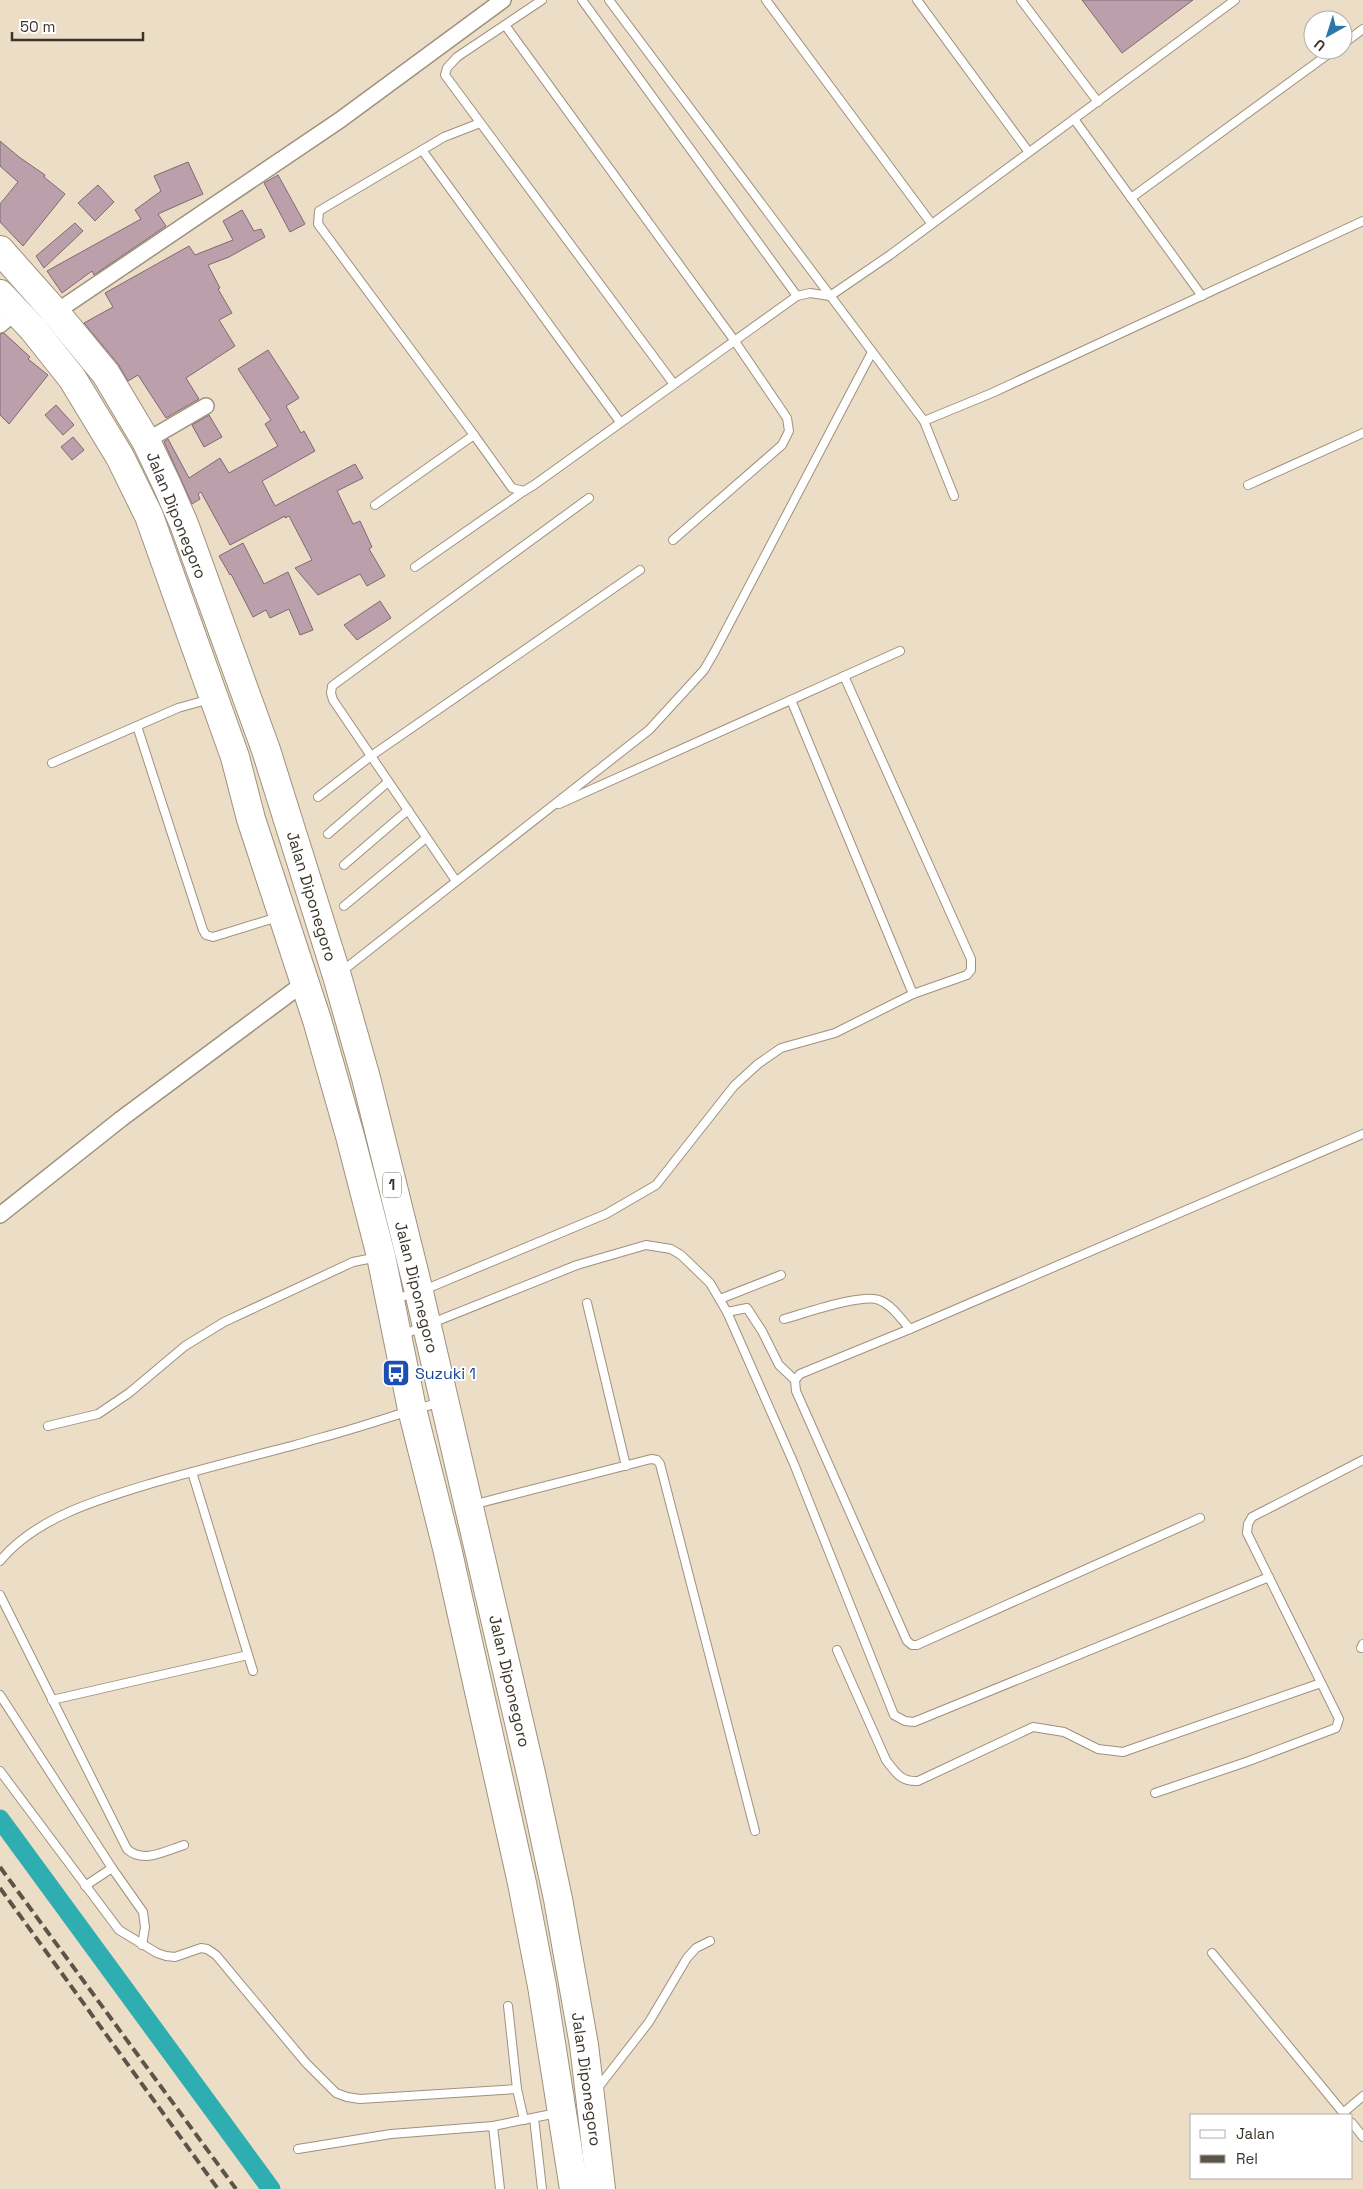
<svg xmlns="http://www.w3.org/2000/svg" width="1363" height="2189" font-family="'Space Grotesk',sans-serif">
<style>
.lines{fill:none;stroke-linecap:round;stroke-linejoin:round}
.canal{stroke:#2faeb1;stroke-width:19}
.building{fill:#bba0ab;stroke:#816872}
.lane-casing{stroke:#9f917c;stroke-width:10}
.street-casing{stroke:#9f917c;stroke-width:18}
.highway-casing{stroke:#9f917c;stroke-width:30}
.lane{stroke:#fff;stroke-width:8}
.street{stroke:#fff;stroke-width:15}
.highway{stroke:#fff;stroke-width:28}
.rail{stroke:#5c5449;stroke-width:4;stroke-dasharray:10 5;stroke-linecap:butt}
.labels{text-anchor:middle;stroke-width:4;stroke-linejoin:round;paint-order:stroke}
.shield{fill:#fff;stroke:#75716b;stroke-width:1}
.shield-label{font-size:15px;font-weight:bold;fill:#3a342b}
.street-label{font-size:16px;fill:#3a342b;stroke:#fff}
.transit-label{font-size:16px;fill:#164399;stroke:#fff;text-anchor:start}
</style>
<rect width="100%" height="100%" fill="#ecddc6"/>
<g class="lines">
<polyline class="canal" points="0,1819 271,2189"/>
</g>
<g class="building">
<polygon points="1082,0 1193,0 1122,53"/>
<polygon points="0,141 19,157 45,175 44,177 65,194 23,246 0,222 0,204 18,182 0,166"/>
<polygon points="188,162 203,194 158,214 166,226 94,275 92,271 62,293 47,271 141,219 135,210 161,191 154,176"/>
<polygon points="278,175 305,224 290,232 264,183"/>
<polygon points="98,185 114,202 95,221 78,203"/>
<polygon points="242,210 254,231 261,229 265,237 229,257 208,265 220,288 218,289 232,313 219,320 235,346 186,378 199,399 166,418 138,375 128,381 118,364 84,323 113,307 105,293 189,246 195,255 233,240 223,221"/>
<polygon points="75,223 83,231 44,268 36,256"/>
<polygon points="4,333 30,357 28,359 48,375 9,424 0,415 0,334"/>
<polygon points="268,350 299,398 286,406 301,433 304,431 315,451 262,481 275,506 355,464 363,478 337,491 353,524 360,521 372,547 369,549 385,576 367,586 360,574 318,595 295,568 312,560 289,516 285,518 285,516 230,545 201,492 198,494 200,499 192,504 164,442 168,439 189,478 220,458 229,473 278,446 265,424 271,420 238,369"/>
<polygon points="56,405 74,425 63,435 45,415"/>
<polygon points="209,415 222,437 204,447 192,425"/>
<polygon points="73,437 84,450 72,460 61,447"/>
<polygon points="243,543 264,584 288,572 313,630 300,635 289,609 270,618 266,610 253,617 231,574 230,575 219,556"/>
<polygon points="380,601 391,618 357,640 344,625"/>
</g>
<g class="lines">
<g class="lane-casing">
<g id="lane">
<polyline points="542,0 457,57 447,68 445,75 673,383"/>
<polyline points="582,0 797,296"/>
<polyline points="609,0 924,421 954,496"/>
<polyline points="766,0 931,223"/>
<polyline points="917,0 1028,151"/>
<polyline points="1021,0 1098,102"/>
<polyline points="505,25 734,340 787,418 789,431 782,445 673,540"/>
<polyline points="1343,44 1363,29"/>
<polyline points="1074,119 1202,296"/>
<polyline points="422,150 620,422"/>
<polyline points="1131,198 1334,50"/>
<polyline points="924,421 992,393 1363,221"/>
<polyline points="474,435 318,224 319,211 444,137 480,123"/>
<polyline points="1248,485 1363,433"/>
<polyline points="375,505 474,435 512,488 524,491 534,485 797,296 810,293 830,296 890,255 1235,0"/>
<polyline points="415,567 524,491"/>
<polyline points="791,700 913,994"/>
<polyline points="137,726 203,930 206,935 213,937 278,917"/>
<polyline points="52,763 178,708 210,699"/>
<polyline points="318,797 371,756 640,570"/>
<polyline points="559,804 900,651"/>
<polyline points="328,834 388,782"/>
<polyline points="344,865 408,810"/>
<polyline points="456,881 333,700 331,693 332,686 589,498"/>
<polyline points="344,906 426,838"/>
<polyline points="341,972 649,730 704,670 715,651 872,352"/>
<polyline points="394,1299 419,1292 606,1214 656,1185 734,1086 758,1064 781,1048 835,1033 913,994 967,975 971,970 971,959 844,676"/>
<polyline points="720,1299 781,1275"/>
<polyline points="587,1303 626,1466"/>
<polyline points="727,1312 747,1308 762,1331 779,1365 795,1380 796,1391 907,1641 912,1645 917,1645 1200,1518"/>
<path d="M784,1319c19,-5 78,-26 95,-19 13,5 22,19 31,29"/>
<polyline points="402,1335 577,1265 646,1245 671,1249 681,1255 710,1283 727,1312 794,1464 894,1715 905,1721 914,1722 1269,1577"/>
<polyline points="795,1380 800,1374 910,1329 1363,1134"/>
<polyline points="48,1426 98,1414 129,1393 185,1346 224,1322 353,1262 378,1257"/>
<polyline points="192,1472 253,1671"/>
<polyline points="472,1505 651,1459 657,1460 660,1464 755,1831"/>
<path d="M0,1561c37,-45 103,-63 156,-79 46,-13 93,-25 139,-37 24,-7 49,-13 73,-21 24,-7 47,-16 72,-21"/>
<path d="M0,1595l127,254c16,15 38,2 57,-4"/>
<polyline points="1361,1648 1363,1644"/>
<path d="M837,1650l49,110c10,13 15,22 32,21l115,-54 31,5 34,17 25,3 198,-69"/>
<polyline points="0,1695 112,1868 143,1912 145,1927 142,1945"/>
<polyline points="52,1700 248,1655"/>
<polyline points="0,1771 119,1930 157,1953 166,1956 175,1957 201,1948 207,1949 216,1955 306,2063 336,2093 347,2097 360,2099 517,2089 524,2120"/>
<polyline points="1155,1793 1249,1761 1336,1728 1339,1719 1247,1533 1248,1524 1252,1517 1363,1460"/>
<polyline points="85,1886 112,1868"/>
<polyline points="1212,1953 1345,2115"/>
<polyline points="508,2006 517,2089"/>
<polyline points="597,2089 649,2022 687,1958 696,1948 710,1941"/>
<polyline points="1343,2113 1363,2096"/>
<polyline points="534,2118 542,2189"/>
<polyline points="1352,2123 1363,2137"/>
<polyline points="493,2126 557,2113"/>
<polyline points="298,2149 391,2134 493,2126 500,2189"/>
</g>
</g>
<g class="street-casing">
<g id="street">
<polyline points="50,316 340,120 503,0"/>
<polyline points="0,325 20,308"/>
<polyline points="146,441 206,406"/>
<polyline points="0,1215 121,1119 304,983"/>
</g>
</g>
<g class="highway-casing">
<g id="highway">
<polyline points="0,250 55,312 106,374 146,441 167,485 184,524 266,750 337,976 366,1078 419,1292 532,1778 558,1899 584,2045 601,2189"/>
<polyline points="0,294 33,329 72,378 120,457 149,516 235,757 251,819 317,1020 350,1136 381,1256 412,1409 447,1548 522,1883 542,1986 574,2189"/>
</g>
</g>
<use href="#lane" class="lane"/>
<use href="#street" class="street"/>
<use href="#highway" class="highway"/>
<g class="rail">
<polyline points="0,1867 236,2189"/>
<polyline points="0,1888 218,2189"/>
</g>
</g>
<defs>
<g id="bus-square" transform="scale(1.4375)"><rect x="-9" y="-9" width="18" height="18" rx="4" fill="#1a4fb4" stroke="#fff"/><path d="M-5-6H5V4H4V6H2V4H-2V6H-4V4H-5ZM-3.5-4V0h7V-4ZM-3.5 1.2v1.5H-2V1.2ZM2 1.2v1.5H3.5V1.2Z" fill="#fff"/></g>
</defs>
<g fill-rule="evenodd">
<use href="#bus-square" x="396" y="1373"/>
</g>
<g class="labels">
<rect class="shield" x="383" y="1172.5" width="18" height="25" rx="4"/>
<g class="shield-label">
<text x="392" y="1190">1</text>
</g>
<g class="street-label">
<text transform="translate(177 515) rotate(68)" y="6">Jalan Diponegoro</text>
<text transform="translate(312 896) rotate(73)" y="6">Jalan Diponegoro</text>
<text transform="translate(417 1287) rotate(76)" y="6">Jalan Diponegoro</text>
<text transform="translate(510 1681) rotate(77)" y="6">Jalan Diponegoro</text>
<text transform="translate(587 2079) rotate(82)" y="6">Jalan Diponegoro</text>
</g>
<g class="transit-label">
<text x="415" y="1379">Suzuki 1</text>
</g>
</g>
<rect x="1190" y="2114" width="162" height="65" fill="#ffffff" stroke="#b0aeaa"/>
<rect x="1200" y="2130" width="25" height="8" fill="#ffffff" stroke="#b0aeaa"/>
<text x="1236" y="2139" font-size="15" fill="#3a342b">Jalan</text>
<rect x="1200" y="2155" width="25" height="8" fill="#5c5449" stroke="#b0aeaa"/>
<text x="1236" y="2164" font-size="15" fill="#3a342b">Rel</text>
<g transform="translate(1328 35) rotate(219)"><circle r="24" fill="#ffffff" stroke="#b0aeaa"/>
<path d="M0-4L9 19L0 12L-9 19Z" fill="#2c76aa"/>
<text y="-8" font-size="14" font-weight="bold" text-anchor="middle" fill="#3a342b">U</text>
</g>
<path d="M12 32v8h131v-8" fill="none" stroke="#3a342b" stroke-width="2.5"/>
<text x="20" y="32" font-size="15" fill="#3a342b" stroke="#ffffff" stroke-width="4" paint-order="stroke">50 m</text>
</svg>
